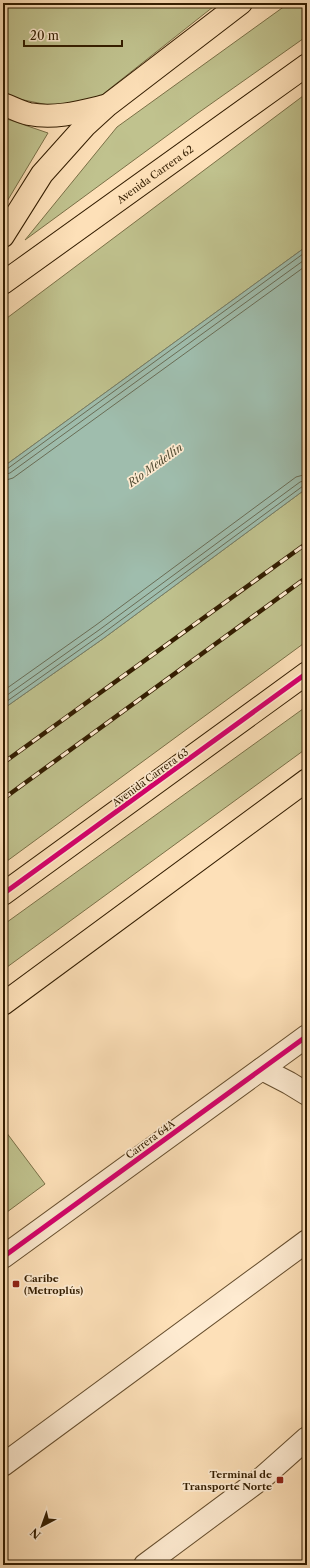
<svg xmlns="http://www.w3.org/2000/svg" width="310" height="1568" font-family="'Libre Caslon Text',serif">
<style>
.green{fill:#c0c28e;stroke:#7a7047}
.water{fill:#9fbdad;stroke:#747d68}
.lines{fill:none;stroke-linecap:round;stroke-linejoin:round}
.shore{stroke:#696d56;stroke-width:1}
.minor-casing{stroke:#664e2e;stroke-width:24}
.highway-casing{stroke:#331d00;stroke-width:24}
.minor{stroke:#feebd1;stroke-width:22}
.highway{stroke:#fde0b8;stroke-width:22}
.rail-casing{stroke:#331d00;stroke-width:4.5}
.rail{stroke:#feebd1;stroke-width:3;stroke-dasharray:9;stroke-linecap:butt}
.cycleway-casing{stroke:#feebd1;stroke-width:8}
.cycleway{stroke:#d6006c;stroke-width:5}
.poi-dot{fill:#8f2418;stroke:#feebd1;stroke-width:1.5}
.labels{text-anchor:middle;stroke-width:3.5;stroke-linejoin:round;paint-order:stroke}
.street-label{font-size:10px;fill:#331d00;stroke:#feebd1}
.poi-label{font-size:10px;font-weight:bold;fill:#331d00;stroke:#feebd1;text-anchor:start}
.water-label{font-size:11px;font-style:italic;fill:#534d34;stroke:#feebd1}
</style>
<rect width="100%" height="100%" fill="#fde0b8"/>
<filter id="stains"><feTurbulence type="fractalNoise" baseFrequency=".005" numOctaves="4"/><feColorMatrix values="0 0 0 0 .2 0 0 0 0 .09 0 0 0 0 .02 0 0 0 .5 -.17"/></filter>
<radialGradient id="worn" r=".72"><stop offset=".6" stop-color="#630" stop-opacity="0"/><stop offset="1" stop-color="#630" stop-opacity=".3"/></radialGradient>
<g class="green">
<polygon points="3,3 218,3 98,98 53,106 14,98 3,91"/>
<polygon points="289,3 307,3 307,36 198,113 25,240 117,127"/>
<polygon points="307,93 307,246 3,467 3,321"/>
<polygon points="3,116 7,119 48,133 3,208"/>
<polygon points="307,488 307,641 3,864 3,846 5,845 3,842 3,709 104,638"/>
<polygon points="307,706 307,748 3,970 3,925"/>
<polygon points="3,1128 45,1184 3,1215"/>
</g>
<polygon class="water" points="307,246 307,488 104,638 3,709 3,467"/>
<g class="lines">
<g class="shore">
<polyline points="3,470 7,469 307,251"/>
<polyline points="3,475 10,473 307,258"/>
<polyline points="3,481 13,478 307,265"/>
<polyline points="3,691 96,625 296,477 307,474"/>
<polyline points="3,698 99,630 300,482 307,480"/>
<polyline points="3,704 102,634 303,486 307,485"/>
</g>
<g class="minor-casing">
<g id="minor">
<polyline points="262,1069 289,1083 307,1094"/>
<polyline points="3,1257 307,1036"/>
<polyline points="3,1465 307,1241"/>
<polyline points="145,1565 262,1478 307,1438"/>
</g>
</g>
<g class="highway-casing">
<g id="highway">
<path d="M3,104c8,3 17,8 26,10 26,5 51,-2 76,-8"/>
<polyline points="3,236 42,174 85,126 108,105 241,3"/>
<path id="s1" d="M3,283l304,-218"/>
<polyline points="3,894 307,673"/>
<polyline points="3,1004 307,780"/>
</g>
</g>
<use href="#minor" class="minor"/>
<use href="#highway" class="highway"/>
<g class="rail-casing">
<g id="rail">
<polyline points="3,763 307,543"/>
<polyline points="3,799 307,577"/>
</g>
</g>
<use href="#rail" class="rail"/>
<g class="cycleway-casing">
<g id="cycleway">
<polyline points="3,894 307,673"/>
<polyline points="3,1257 307,1036"/>
</g>
</g>
<use href="#cycleway" class="cycleway"/>
</g>
<g class="poi-dot">
<rect x="12" y="1280" width="8" height="8" rx="2"/>
<rect x="276" y="1476" width="8" height="8" rx="2"/>
</g>
<g class="labels">
<g class="street-label">
<text dy="4" stroke="none"><textPath href="#s1" startOffset="187">Avenida Carrera 62</textPath></text>
<text transform="translate(150 777) rotate(-36)" y="4">Avenida Carrera 63</text>
<text transform="translate(150 1139) rotate(-36)" y="4">Carrera 64A</text>
</g>
<g class="poi-label">
<text x="24" y="1282">Caribe<tspan x="24" dy="12">(Metroplús)</tspan></text>
<text x="272" y="1478" text-anchor="end">Terminal de<tspan x="272" dy="12">Transporte Norte</tspan></text>
</g>
<g class="water-label">
<text transform="translate(155 465) rotate(-36)" y="4">Río Medellín</text>
</g>
</g>
<rect width="310" height="1568" fill="none" stroke="#fde0b8" stroke-width="16"/>
<rect x="4" y="4" width="302" height="1560" fill="none" stroke="#331d00" stroke-width="2"/>
<rect x="8" y="8" width="294" height="1552" fill="none" stroke="#331d00"/>
<g transform="translate(42 1526) rotate(221)" stroke="#feebd1" stroke-width="3" paint-order="stroke">
<path d="M0-3L7 15L0 10L-7 15Z" fill="#331d00"/>
<text y="-6" font-size="11" font-weight="bold" text-anchor="middle" fill="#331d00">N</text>
</g>
<path d="M24 40v6h98v-6" fill="none" stroke="#331d00" stroke-width="2"/>
<text x="30" y="40" font-size="12" fill="#331d00" stroke="#feebd1" stroke-width="3" paint-order="stroke">20 m</text>
<rect width="100%" height="100%" filter="url(#stains)"/>
<rect width="100%" height="100%" fill="url(#worn)"/>
</svg>
